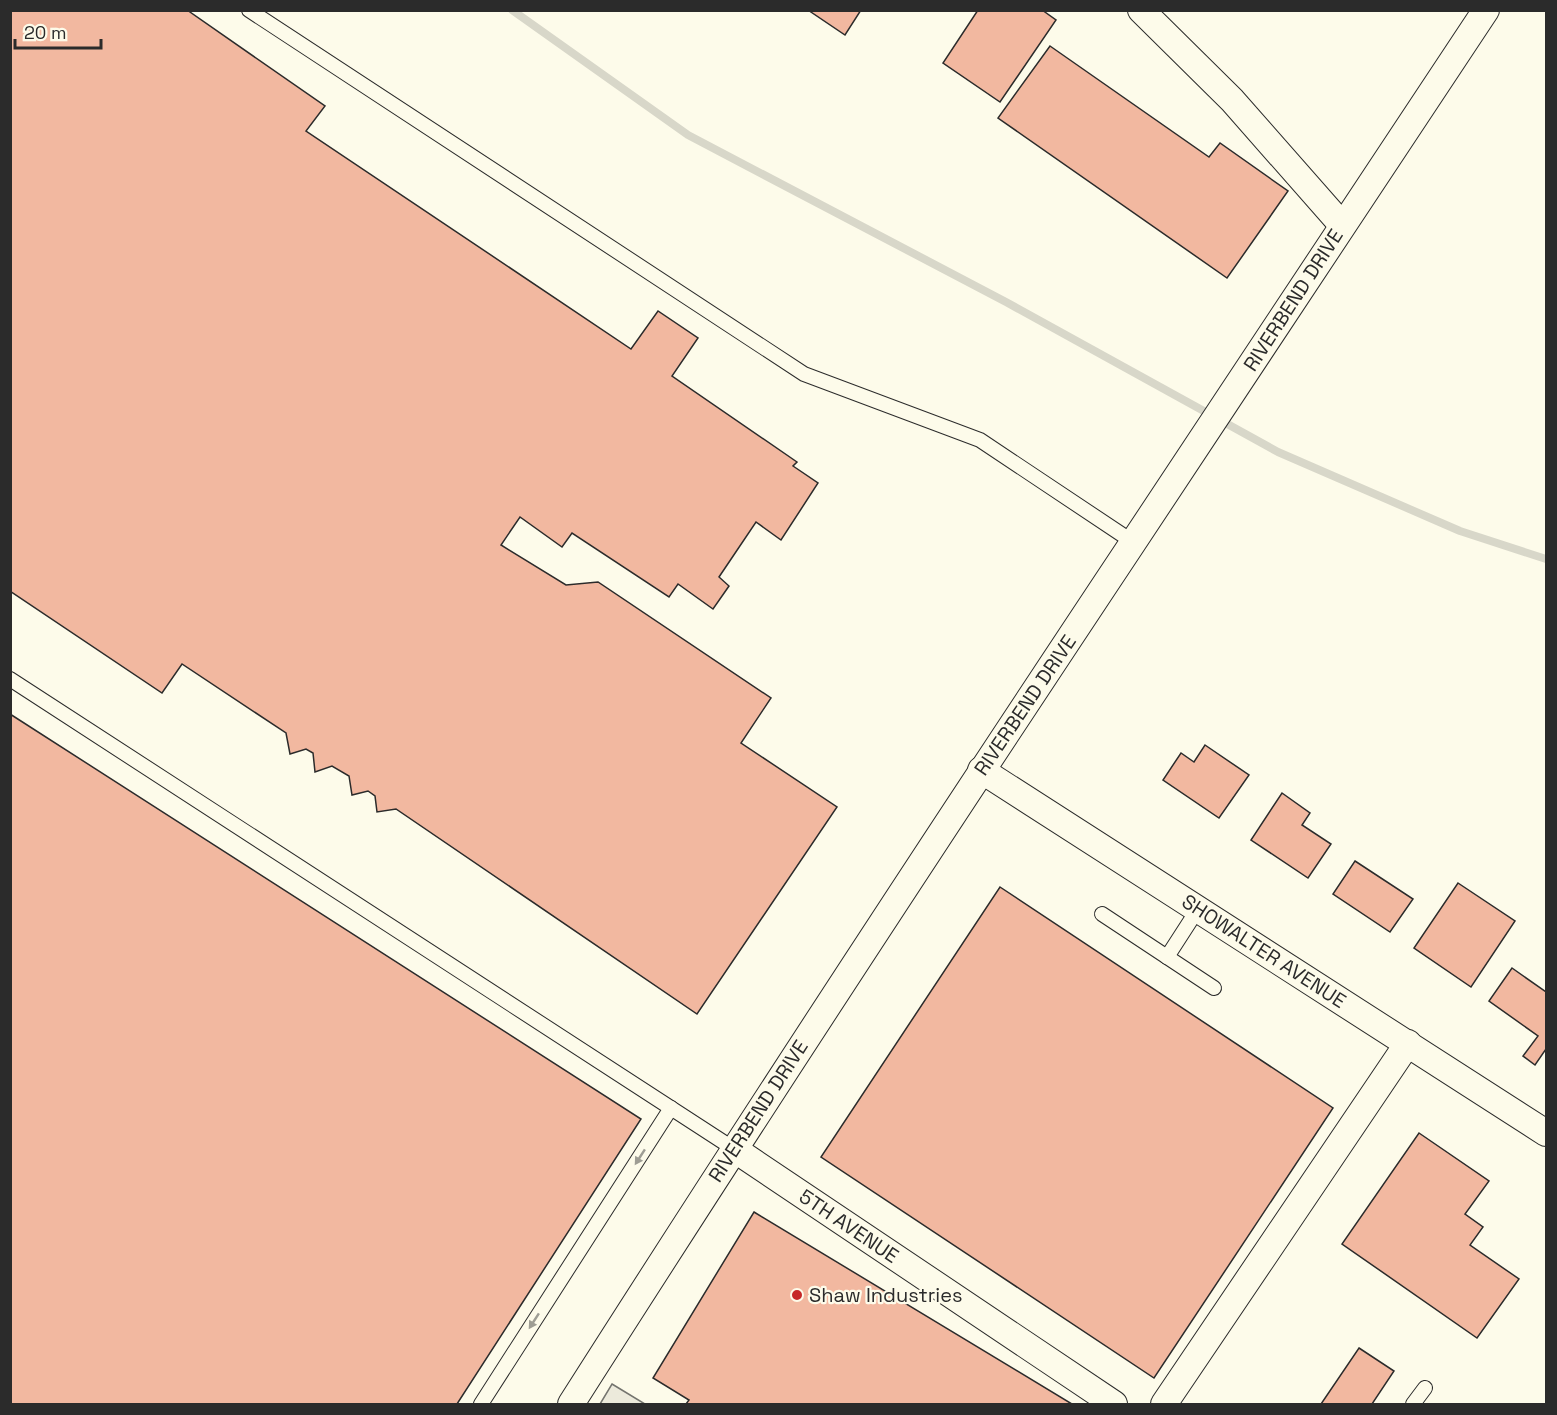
<svg xmlns="http://www.w3.org/2000/svg" width="1557" height="1415" font-family="'Space Grotesk',sans-serif">
<style>
.parking{fill:#eceadb;stroke:#74746e;stroke-width:1.5}
.lines{fill:none;stroke-linecap:round;stroke-linejoin:round}
.stream{stroke:#d8d7c9;stroke-width:8}
.building{fill:#f2b8a0;stroke:#2b2b2b;stroke-width:1.5}
.service-casing{stroke:#2b2b2b;stroke-width:16}
.minor-casing{stroke:#2b2b2b;stroke-width:28}
.service{stroke:#fdfbea;stroke-width:14}
.minor{stroke:#fdfbea;stroke-width:26}
.oneway{fill:#9e9d94}
.poi-dot{fill:#c62828;stroke:#fdfbea;stroke-width:2}
.labels{text-anchor:middle;stroke-width:4.5;stroke-linejoin:round;paint-order:stroke}
.street-label{font-size:20px;fill:#2b2b2b;stroke:#fdfbea}
.poi-label{font-size:20px;fill:#2b2b2b;stroke:#fdfbea;text-anchor:start}
</style>
<rect width="100%" height="100%" fill="#fdfbea"/>
<polygon class="parking" points="612,1384 645,1404 600,1404"/>
<g class="lines">
<polyline class="stream" points="512,10 688,135 1006,302 1278,452 1460,531 1546,559"/>
</g>
<g class="building">
<polygon points="10,10 187,10 325,106 306,131 631,349 658,311 698,338 672,376 797,462 793,466 818,483 781,540 756,522 719,577 729,586 713,609 678,584 669,597 572,533 562,547 520,517 501,545 566,585 598,582 771,698 741,743 837,807 697,1014 396,809 377,812 375,796 368,791 352,795 349,776 332,766 315,772 313,753 306,749 290,754 286,733 182,664 162,693 10,591"/>
<polygon points="808,10 861,10 845,35"/>
<polygon points="978,10 1042,10 1056,20 1000,102 943,63"/>
<polygon points="1050,46 1209,157 1220,143 1288,191 1227,278 998,118"/>
<polygon points="10,714 641,1119 457,1404 10,1404"/>
<polygon points="1205,745 1249,775 1219,818 1163,780 1181,753 1194,762"/>
<polygon points="1282,793 1310,813 1302,825 1331,844 1308,878 1251,840"/>
<polygon points="1355,861 1413,899 1390,932 1333,894"/>
<polygon points="1458,883 1515,921 1471,987 1414,948"/>
<polygon points="1000,887 1333,1108 1154,1378 821,1157"/>
<polygon points="1512,968 1546,992 1546,1049 1535,1065 1523,1056 1538,1036 1489,1001"/>
<polygon points="1419,1133 1489,1181 1465,1214 1483,1227 1470,1245 1519,1279 1477,1338 1342,1244"/>
<polygon points="754,1212 1072,1404 686,1404 689,1400 653,1378"/>
<polygon points="1359,1348 1394,1371 1372,1404 1321,1404"/>
</g>
<g class="lines">
<g class="service-casing">
<g id="service">
<polyline points="249,10 804,374 980,440 1133,542"/>
<polyline points="10,679 734,1149"/>
<polyline points="1102,914 1214,988"/>
<polyline points="1167,957 1198,909"/>
<polyline points="481,1404 671,1108"/>
<polyline points="1413,1404 1425,1388"/>
</g>
</g>
<g class="minor-casing">
<g id="minor">
<polyline points="1141,10 1232,100 1342,225"/>
<polyline points="981,770 1546,1133"/>
<polyline points="734,1149 1114,1404"/>
<path d="M571,1404c184,-289 373,-577 563,-863 117,-177 234,-354 352,-531"/>
<polyline points="1164,1404 1408,1043"/>
</g>
</g>
<use href="#service" class="service"/>
<use href="#minor" class="minor"/>
</g>
<defs><path id="oneway-solid" d="M-6-.8H1V-3.2L6.5 0L1 3.2V.8H-6Z" transform="scale(1.5)"/></defs>
<g class="oneway">
<use href="#oneway-solid" transform="translate(640 1157) rotate(123)"/>
<use href="#oneway-solid" transform="translate(534 1321) rotate(123)"/>
</g>
<circle class="poi-dot" cx="797" cy="1295" r="6"/>
<g class="labels">
<g class="street-label">
<text transform="translate(1293 300) rotate(-57)" y="7">RIVERBEND DRIVE</text>
<text transform="translate(1025 705) rotate(-56)" y="7">RIVERBEND DRIVE</text>
<text transform="translate(1264 951) rotate(33)" y="7">SHOWALTER AVENUE</text>
<text transform="translate(758 1111) rotate(-57)" y="7">RIVERBEND DRIVE</text>
<text transform="translate(849 1226) rotate(34)" y="7">5TH AVENUE</text>
</g>
<g class="poi-label">
<text x="809" y="1302">Shaw Industries</text>
</g>
</g>
<rect width="1557" height="1415" fill="none" stroke="#2b2b2b" stroke-width="24"/>
<path d="M15 39v9h86v-9" fill="none" stroke="#2b2b2b" stroke-width="3"/>
<text x="24" y="39" font-size="18" fill="#2b2b2b" stroke="#fdfbea" stroke-width="4.5" paint-order="stroke">20 m</text>
</svg>
